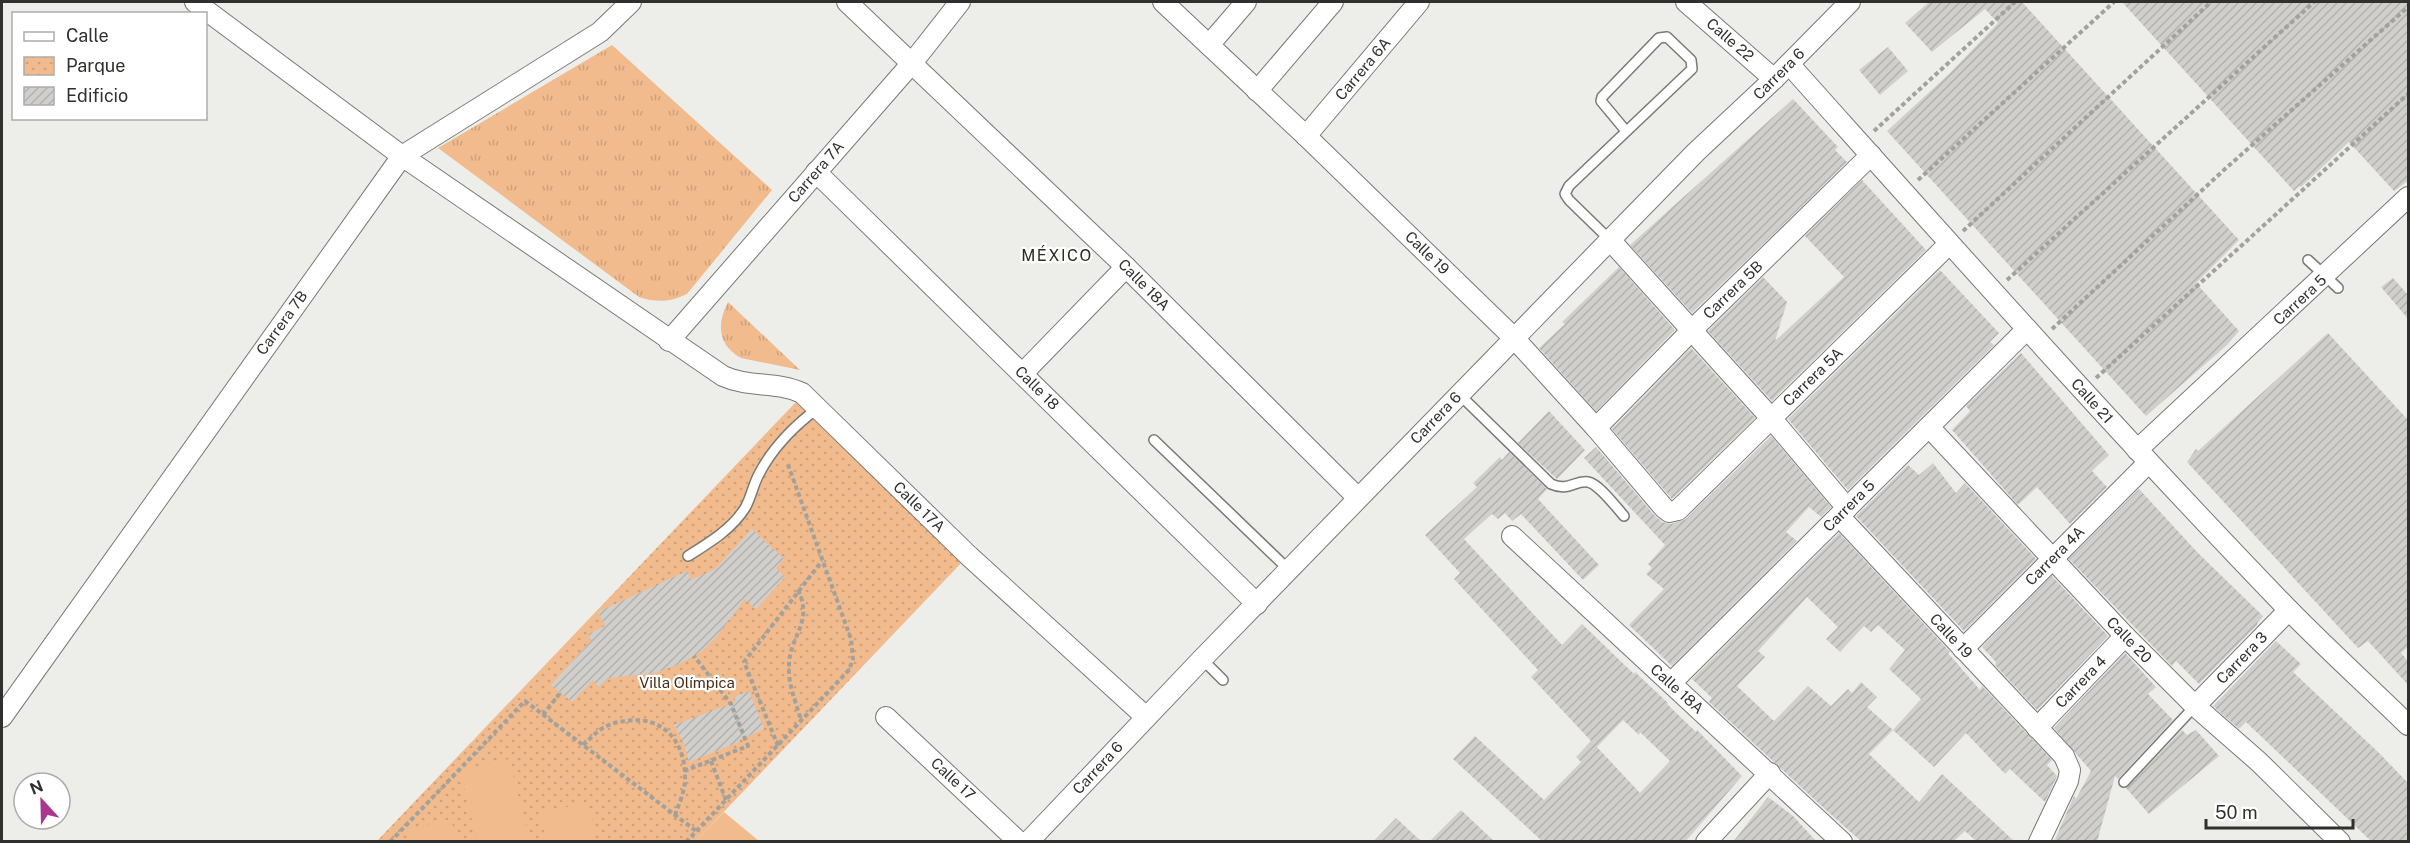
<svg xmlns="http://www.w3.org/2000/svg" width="2410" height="843" font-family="'Public Sans',sans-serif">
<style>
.grass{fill:url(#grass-tufts)}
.park{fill:url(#park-dots)}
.pitch{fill:#f1bb8e}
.building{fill:url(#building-hatch);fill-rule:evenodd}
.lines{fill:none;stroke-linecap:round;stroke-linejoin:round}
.service-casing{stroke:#797975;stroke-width:12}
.minor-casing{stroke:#797975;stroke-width:22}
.path{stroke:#a1a19d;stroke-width:4;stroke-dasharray:4.5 3;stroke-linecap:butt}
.service{stroke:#fff;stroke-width:9}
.minor{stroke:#fff;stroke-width:20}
.labels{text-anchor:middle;stroke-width:4.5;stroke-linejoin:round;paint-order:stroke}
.street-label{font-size:15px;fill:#30302e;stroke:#fff}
.park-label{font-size:15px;fill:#472d16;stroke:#fff}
.neighbourhood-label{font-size:16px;letter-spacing:1.5px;fill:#2b2b28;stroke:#fff}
</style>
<defs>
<pattern id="grass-tufts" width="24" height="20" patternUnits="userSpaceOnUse" patternTransform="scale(1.5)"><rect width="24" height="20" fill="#f1bb8e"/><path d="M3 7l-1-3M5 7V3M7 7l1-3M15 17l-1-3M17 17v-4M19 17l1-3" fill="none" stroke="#cfa17b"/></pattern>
<pattern id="park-dots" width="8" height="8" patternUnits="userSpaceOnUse" patternTransform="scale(1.5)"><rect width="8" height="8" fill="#f1bb8e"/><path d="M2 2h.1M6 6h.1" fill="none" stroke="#cfa17b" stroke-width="1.8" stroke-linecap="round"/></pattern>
<pattern id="building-hatch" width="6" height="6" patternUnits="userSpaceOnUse" patternTransform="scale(1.5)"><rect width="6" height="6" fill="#d1cfcb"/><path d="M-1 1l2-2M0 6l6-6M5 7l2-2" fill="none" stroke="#b4b2af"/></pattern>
</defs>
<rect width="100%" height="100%" fill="#edeee9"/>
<g class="grass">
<path d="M612,45l160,145 -85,104c-17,8 -30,9 -48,3l-201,-149z"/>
<path d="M728,302l72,68 -59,-12c-24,-13 -24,-35 -13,-56z"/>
</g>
<polygon class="park" points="796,402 965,559 696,841 376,842"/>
<g class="pitch">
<polygon points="509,759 530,841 477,841 460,771"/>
<polygon points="588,802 597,841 546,841 540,813"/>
<polygon points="724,812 759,841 696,841"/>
<polygon points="451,819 457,841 408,841 405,830"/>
</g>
<g class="building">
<polygon points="1929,2 2022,2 2239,240 2196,283 2239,331 2227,345 2146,416 1887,131 1950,73 1998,23 1985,9 1932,52 1905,23"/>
<polygon points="2122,2 2409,2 2409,180 2394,191 2349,142 2301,187 2299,186 2294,191"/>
<polygon points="1888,47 1908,71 1880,95 1859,70"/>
<polygon points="1793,99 1838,147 1835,150 1847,162 1692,313 1630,245"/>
<polygon points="1862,180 1926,250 1772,401 1708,331 1763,277 1787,302 1775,341 1844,277 1805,236"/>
<polygon points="1619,267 1675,330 1596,411 1539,348 1565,324 1562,322"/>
<polygon points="1940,270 1999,333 1990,342 1994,345 1848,490 1788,419"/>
<polygon points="2393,278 2409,296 2409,320 2381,287"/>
<polygon points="2328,333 2409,421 2409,646 2401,653 2409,662 2409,686 2368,641 2358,648 2187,462 2196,449 2198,451"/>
<polygon points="1691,348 1755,418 1672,499 1612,429"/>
<polygon points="2021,353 2109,455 2092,471 2107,487 2070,524 2037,487 2018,505 1952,430 1970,411 1966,406"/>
<polygon points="1549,411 1585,450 1557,479 1518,443"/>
<polygon points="1771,436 1831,507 1821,517 1809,507 1786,532 1797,541 1672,666 1629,625 1664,589 1646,574 1652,568 1648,564 1665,545 1584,458 1596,447 1655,516 1662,522 1671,524 1686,519"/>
<path d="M1509,452l38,37 -9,10 61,66 -16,15 -62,-66 -9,7 -7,-8 -7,6 -6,-5 -28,25 98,106 20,-21 52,50 1,-2 33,31 -1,1 29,28 1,-2 45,46 -57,66h-142l-90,-83 22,-23 69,64 37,-38 -5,-5 15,-16 -60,-64 7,-7 -84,-91 6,-6 -35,-38 52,-48 -4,-4 27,-26 2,3zM1623,720l16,15 1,-3 30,29 -30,32 -43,-46z"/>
<polygon points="1933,463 1956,493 1965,483 2036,559 1964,631 1856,516 1908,465 1919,475"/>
<polygon points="2139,489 2199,554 2263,616 2257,623 2258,624 2199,684 2176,661 2172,666 2069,559"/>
<polygon points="752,529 784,559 776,568 785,577 756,609 745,599 717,636 701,652 679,664 655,673 608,678 599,687 593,680 572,702 551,685 591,641 588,634 605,626 598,612 687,571 691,580 715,569"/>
<polygon points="1839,533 1950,652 1948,653 1980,690 1982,686 2052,760 2047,765 2057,776 2045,802 2010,769 2005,774 1966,733 1934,767 1893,730 1921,699 1889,669 1905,650 1878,625 1871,632 1864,626 1840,652 1826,639 1838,627 1807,597 1758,651 1765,657 1737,686 1774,721 1808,686 1831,706 1848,689 1852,693 1861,682 1877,697 1867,707 1893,730 1869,754 1919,802 1942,774 2015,842 1977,842 1965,831 1953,842 1862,842 1826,810 1709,702 1712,698 1692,679"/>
<polygon points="2052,576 2108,636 2037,710 1995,665 1996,662 1982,647"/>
<polygon points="2276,641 2301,664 2293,672 2378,752 2409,784 2409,842 2372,842 2246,722 2239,729 2213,706"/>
<polygon points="2125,653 2156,687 2148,694 2173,720 2118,779 2115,776 2097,842 2054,842 2074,796 2076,799 2091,771 2054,728"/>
<polygon points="749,691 764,729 739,740 739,742 689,762 684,743 674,725 736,702 734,697"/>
<polygon points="2182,730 2187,735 2196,730 2219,756 2149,814 2126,788"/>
<polygon points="1768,797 1793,816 1817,842 1733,842"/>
<polygon points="1461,810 1495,842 1429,842"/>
<polygon points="1396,818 1422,842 1373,842"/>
</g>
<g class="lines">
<g class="service-casing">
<g id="service">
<polyline points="1610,240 1569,200 1565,194 1569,186 1692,69 1691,60 1667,37 1659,38 1602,97 1601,101 1626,131"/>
<polyline points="2308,260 2338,288"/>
<path d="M1459,394l92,90c18,8 23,-4 37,-2 11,2 28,25 36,34"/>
<polyline points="1154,440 1289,570"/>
<path d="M688,556c21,-13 44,-27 57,-48 6,-10 8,-23 14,-34 14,-27 35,-48 59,-66"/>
<polyline points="1202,659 1223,680"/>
<polyline points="2124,782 2195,706"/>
</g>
</g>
<g class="minor-casing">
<g id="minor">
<path d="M195,2l207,154 321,220c26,12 54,5 79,17l167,163 177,161"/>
<polyline points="847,2 1126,267 1358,498"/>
<polyline points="1163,2 1306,136 1514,338 1596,428 1664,508 1669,512 1678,510 1949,244"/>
<polyline points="1686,2 1774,79"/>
<polyline points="1209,45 1246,2"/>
<path d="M1789,64c164,183 327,367 498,544 39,40 81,78 121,117"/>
<polyline points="1257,91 1333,2"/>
<polyline points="1306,136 1419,2"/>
<polyline points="816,172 1257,604"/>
<polyline points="1610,240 1771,418 1847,508"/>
<polyline points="669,341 912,63 960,2"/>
<polyline points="1023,373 1126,267"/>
<polyline points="1929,427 2125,636 2195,706 2259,762 2340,842"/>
<polyline points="1596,428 1692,330 1871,155"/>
<polyline points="2137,450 2408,197"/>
<polyline points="1839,516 2064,756 2070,770 2068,781 2039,842"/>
<polyline points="1512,536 1842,842"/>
<polyline points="1963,649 2148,463"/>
<polyline points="1671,683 2027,329"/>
<polyline points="2195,706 2289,610"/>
<polyline points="2,717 402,156 600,32 631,2"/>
<polyline points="886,717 1019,842"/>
<polyline points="2037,728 2125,636"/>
<polyline points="1028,842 1202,659 1610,240 1696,152 1774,79 1850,2"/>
<polyline points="1706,842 1770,773"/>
</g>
</g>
<g class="path">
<polyline points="1874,131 2015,2"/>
<polyline points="1918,180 2114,2"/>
<polyline points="1963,231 2211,2"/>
<polyline points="2007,280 2314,2"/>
<polyline points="2052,329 2225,169 2408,7"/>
<polyline points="2096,378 2408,94"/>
<path d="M798,590c16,33 -9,46 -9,76 -1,18 7,37 12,54"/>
<polyline points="543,715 560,693"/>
<path d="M583,745c6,-5 11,-11 17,-15 8,-6 17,-8 26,-9 38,-6 60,22 59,58 0,12 -6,25 -10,36"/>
<polyline points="778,746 744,662 822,561"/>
<polyline points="711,761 726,800"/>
<polyline points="684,771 748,746 731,704 694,656"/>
<polyline points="390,842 525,701 696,831"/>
<polyline points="686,842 849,670 853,659 851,639 787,462"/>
</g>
<use href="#service" class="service"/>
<use href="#minor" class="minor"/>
</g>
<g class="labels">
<g class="street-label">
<text transform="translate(1730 40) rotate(41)" y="5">Calle 22</text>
<text transform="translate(1363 69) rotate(-50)" y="5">Carrera 6A</text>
<text transform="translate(1779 74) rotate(-45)" y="5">Carrera 6</text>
<text transform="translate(816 172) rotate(-49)" y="5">Carrera 7A</text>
<text transform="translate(1427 253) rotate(44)" y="5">Calle 19</text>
<text transform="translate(1144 285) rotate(45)" y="5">Calle 18A</text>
<text transform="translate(1733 290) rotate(-44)" y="5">Carrera 5B</text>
<text transform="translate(2300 300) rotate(-43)" y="5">Carrera 5</text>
<text transform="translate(282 323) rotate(-54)" y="5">Carrera 7B</text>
<text transform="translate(1813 377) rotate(-44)" y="5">Carrera 5A</text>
<text transform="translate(1037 388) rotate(45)" y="5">Calle 18</text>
<text transform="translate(2092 401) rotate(48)" y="5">Calle 21</text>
<text transform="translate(1436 418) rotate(-46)" y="5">Carrera 6</text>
<text transform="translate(1849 506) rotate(-45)" y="5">Carrera 5</text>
<text transform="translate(919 507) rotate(44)" y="5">Calle 17A</text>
<text transform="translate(2055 556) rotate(-45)" y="5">Carrera 4A</text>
<text transform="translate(1951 636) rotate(47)" y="5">Calle 19</text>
<text transform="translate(2129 640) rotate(46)" y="5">Calle 20</text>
<text transform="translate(2242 658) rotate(-46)" y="5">Carrera 3</text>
<text transform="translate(2081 682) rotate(-46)" y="5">Carrera 4</text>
<text transform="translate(1677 689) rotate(42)" y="5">Calle 18A</text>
<text transform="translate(1098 768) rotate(-47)" y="5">Carrera 6</text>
<text transform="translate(953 779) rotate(43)" y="5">Calle 17</text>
</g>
<g class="park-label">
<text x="687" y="688">Villa Olímpica</text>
</g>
<g class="neighbourhood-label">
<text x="1057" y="261">MÉXICO</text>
</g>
</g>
<rect width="2410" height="843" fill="none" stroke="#30302e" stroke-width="6"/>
<rect x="12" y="12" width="195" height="108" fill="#ffffff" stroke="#acacab" stroke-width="1.5"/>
<rect x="24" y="32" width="30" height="9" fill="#ffffff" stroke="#acacab" stroke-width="1.5"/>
<text x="66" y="42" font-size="18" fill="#30302e">Calle</text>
<rect x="24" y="57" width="30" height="18" fill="url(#park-dots)" stroke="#acacab" stroke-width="1.5"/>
<text x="66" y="72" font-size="18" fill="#30302e">Parque</text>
<rect x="24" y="87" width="30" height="18" fill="url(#building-hatch)" stroke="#acacab" stroke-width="1.5"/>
<text x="66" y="102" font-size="18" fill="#30302e">Edificio</text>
<g transform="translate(42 801) rotate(338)"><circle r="28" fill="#ffffff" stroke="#acacab" stroke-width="1.5"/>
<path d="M0-4.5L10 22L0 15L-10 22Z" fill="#ab368f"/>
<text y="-9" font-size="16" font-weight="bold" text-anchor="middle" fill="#30302e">N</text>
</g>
<path d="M2206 819v9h147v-9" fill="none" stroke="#30302e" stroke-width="3"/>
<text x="2215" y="819" font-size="18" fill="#30302e" stroke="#ffffff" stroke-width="4.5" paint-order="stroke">50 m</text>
</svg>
